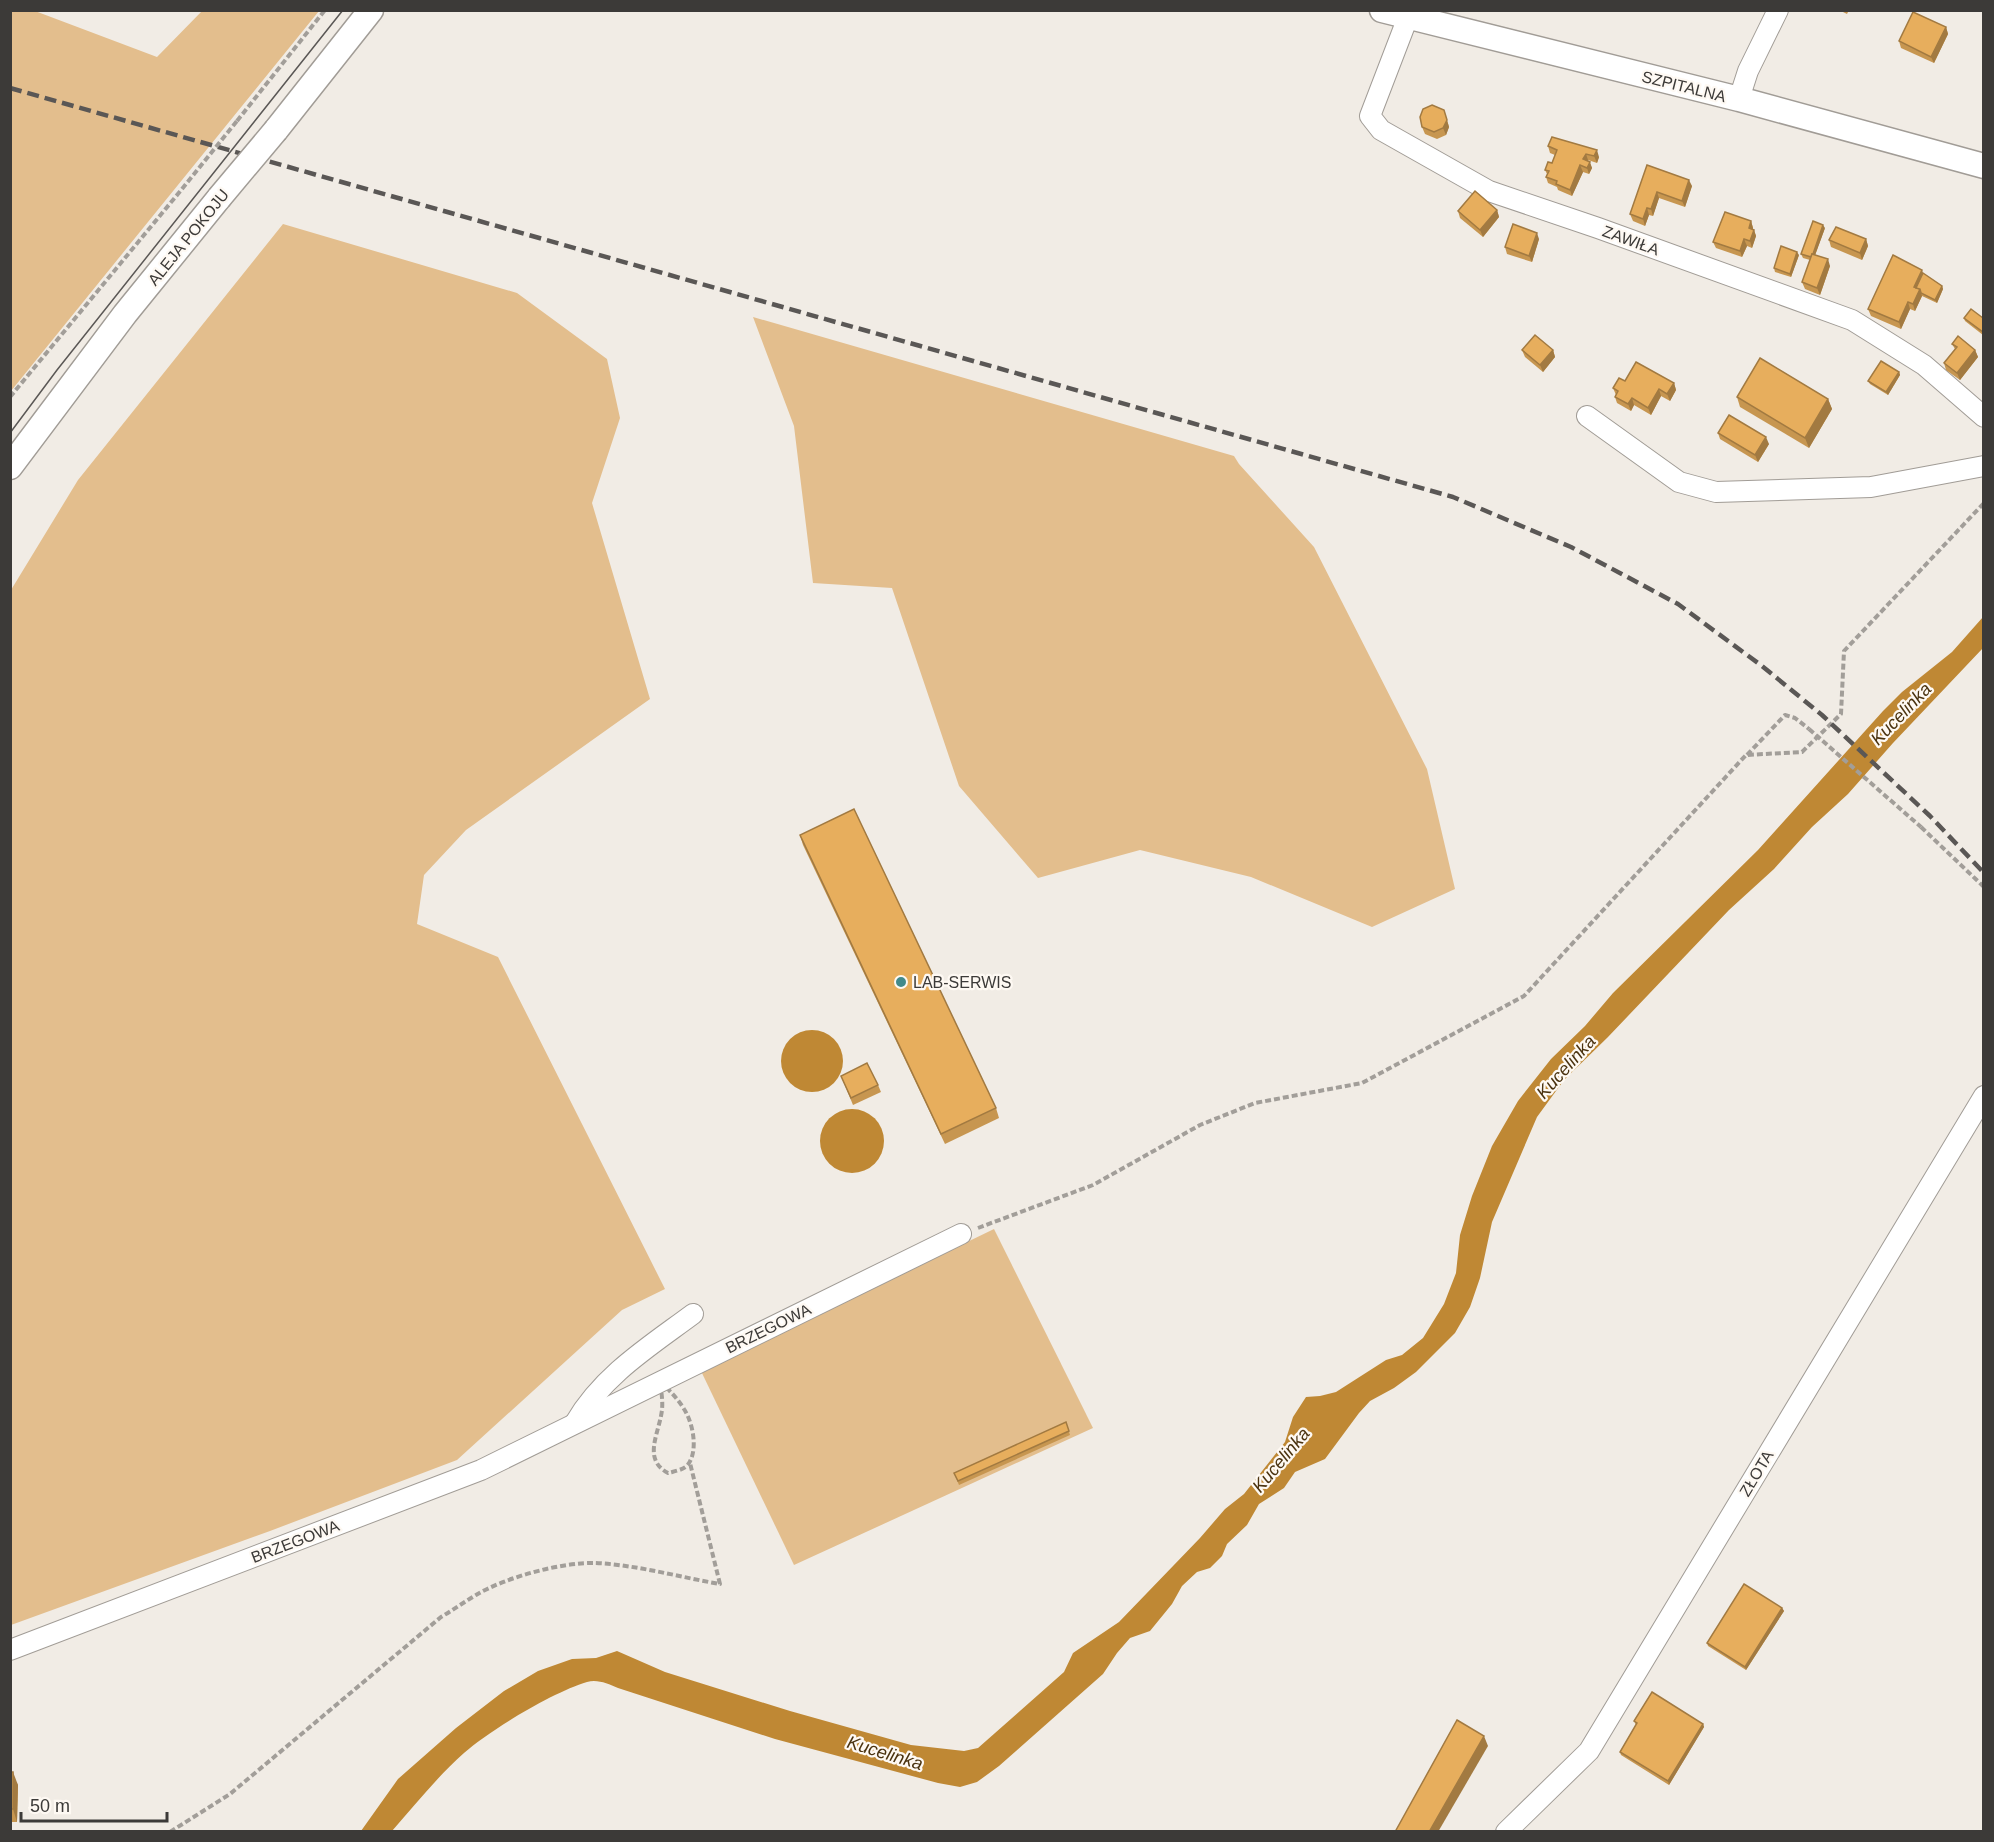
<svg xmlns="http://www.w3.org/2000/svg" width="1994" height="1842" font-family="Arial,sans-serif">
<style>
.green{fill:#e3be8d}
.water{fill:#bf8834}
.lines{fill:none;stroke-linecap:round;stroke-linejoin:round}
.minor-casing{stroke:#a19c96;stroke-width:22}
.tertiary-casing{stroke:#a19c96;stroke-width:27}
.path{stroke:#a29e99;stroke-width:4;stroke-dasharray:6 3;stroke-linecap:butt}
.minor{stroke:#fff;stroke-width:20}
.tertiary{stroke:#fff;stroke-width:24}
.tram{stroke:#5a5755;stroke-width:1.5}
.rail{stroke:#5a5755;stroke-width:4.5;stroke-dasharray:12 6;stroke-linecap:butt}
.tertiary-bridge-casing{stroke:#a19c96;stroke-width:27;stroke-linecap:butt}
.path-bridge{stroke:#a29e99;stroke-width:4;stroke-dasharray:6 3;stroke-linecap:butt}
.tertiary-bridge{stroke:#fff;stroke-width:24}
.wall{fill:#c79650}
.shaded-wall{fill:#a27a41}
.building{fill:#e7ae5d;stroke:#a27a41;stroke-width:1.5}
.poi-dot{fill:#428a8b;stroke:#fef9f3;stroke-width:2}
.labels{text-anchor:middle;stroke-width:4.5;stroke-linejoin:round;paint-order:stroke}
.street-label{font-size:16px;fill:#3c3a38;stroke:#fef9f3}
.poi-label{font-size:16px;fill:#3c3a38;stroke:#fef9f3;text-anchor:start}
.water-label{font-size:18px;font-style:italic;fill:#4b3310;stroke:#fef9f3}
</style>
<rect width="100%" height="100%" fill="#f1ece5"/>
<g class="green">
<polygon points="11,10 35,11 157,57 202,11 319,11 11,391"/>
<polygon points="283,224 517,293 607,359 620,418 592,503 650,699 466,830 424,875 417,924 498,957 665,1289 622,1310 457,1460 270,1531 11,1625 11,590 78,480"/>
<polygon points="753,317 1234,456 1239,464 1314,547 1427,769 1455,889 1372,927 1251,877 1140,850 1038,878 959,786 892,588 813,583 794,426"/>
<polygon points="994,1229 1093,1428 794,1565 701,1371"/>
</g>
<g class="water">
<path d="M1983,617v31l-90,95 -45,51 -36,33 -38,42 -45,41 -121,127 -44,43 -27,37 -45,105 -12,56 -10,29 -15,26 -39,39 -22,16 -24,13 -11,12 -34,46 -30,13 -11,16 -25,16 -12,21 -20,19 -5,12 -12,12 -13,4 -15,14 -10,18 -22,27 -20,7 -13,15 -14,21 -104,92 -22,16 -17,5 -22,-4 -163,-44 -157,-51c-10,-4 -20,-9 -31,-6 -34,10 -97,48 -123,71 -27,24 -49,52 -72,78h-31l37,-52 58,-51 48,-37 34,-20 34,-12 24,-1 21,-7 48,21 125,39 121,34 53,6 14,-3 86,-76 9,-19 46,-31 81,-84 25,-29 19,-15 41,-52 8,-25 13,-20 14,-1 16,-4 50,-32 16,-5 21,-17 21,-34 12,-31 4,-38 12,-39 20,-50 26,-45 33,-42 34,-33 28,-33 145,-143 125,-139 19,-19 50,-40z"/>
<circle cx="812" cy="1061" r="31"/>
<circle cx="852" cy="1141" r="32"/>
</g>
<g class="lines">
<g class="minor-casing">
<g id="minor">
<polyline points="1408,17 1370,116 1381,130 1489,191 1598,228 1852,320 1924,365 1984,417"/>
<polyline points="1739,99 1748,71 1778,10"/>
<polyline points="1587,416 1679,482 1716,492 1871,487 1984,466"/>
<path d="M575,1423c28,-48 75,-77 118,-109"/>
<polyline points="10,1650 481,1470 961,1234"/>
<polyline points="1506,1832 1589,1751 1984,1096"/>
</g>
</g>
<g class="tertiary-casing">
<g id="tertiary">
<polyline points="1382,10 1739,99 1984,166"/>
<polyline points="276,130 371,10"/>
<polyline points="10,467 125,314 219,198"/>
</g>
</g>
<g class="path">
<polyline points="237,121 325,10"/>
<polyline points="10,397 182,189"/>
<polyline points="1747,755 1785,715 1795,718 1809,729"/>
<polyline points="1921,827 1984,887"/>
<polyline points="978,1228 1093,1185 1200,1125 1255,1103 1362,1083 1524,996 1746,755 1802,752 1841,714 1844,651 1984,503"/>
<path d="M660,1381c9,9 18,18 24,28 9,14 14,40 5,54 -4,7 -14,8 -21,10 -26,-14 -9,-39 -6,-63 1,-10 -1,-20 -2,-29z"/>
<path d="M170,1832l60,-38 211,-177c12,-7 23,-15 35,-22 30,-18 86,-33 120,-32 41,2 83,14 124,21l-30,-121"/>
</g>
<use href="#minor" class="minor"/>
<use href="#tertiary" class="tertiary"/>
<polyline class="tram" points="10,433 57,370 343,10"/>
<polyline class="rail" points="10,88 1453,497 1571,547 1678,604 1762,666 1822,715 1930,816 1984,873"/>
<g class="tertiary-bridge-casing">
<polyline id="tertiary-bridge" points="219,198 276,130"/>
</g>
<g class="path-bridge">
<polyline points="182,189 237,121"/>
<polyline points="1809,729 1921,827"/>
</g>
<use href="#tertiary-bridge" class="tertiary-bridge"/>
</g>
<g class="wall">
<polygon points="1839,10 1849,10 1847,14"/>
<polygon points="1946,27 1948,34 1934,63 1901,48 1899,41"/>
<polygon points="1446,117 1449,127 1446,135 1437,139 1425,134 1422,127"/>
<polygon points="1548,146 1599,157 1597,163 1588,160 1592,168 1589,174 1583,172 1572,196 1558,190 1557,187 1548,183 1546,177 1547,174 1545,170 1552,163 1555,155 1550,153"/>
<polygon points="1647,165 1692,186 1685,207 1659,198 1653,216 1649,215 1645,226 1633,221 1630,214"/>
<polygon points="1497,210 1499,217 1483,237 1460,218 1458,211"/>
<polygon points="1751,221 1753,228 1753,229 1754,230 1756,236 1752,248 1747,246 1742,257 1716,248 1713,242"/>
<polygon points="1825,228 1815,255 1830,266 1820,295 1805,289 1802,282 1810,260 1803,258 1801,254"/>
<polygon points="1539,239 1532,262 1507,254 1505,247"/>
<polygon points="1866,239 1868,246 1862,260 1831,247 1829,240"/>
<polygon points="1799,255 1791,277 1775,272 1774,268"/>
<polygon points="1923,273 1942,286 1943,289 1937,303 1922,296 1915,311 1910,309 1901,329 1871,316 1868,309"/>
<polygon points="1964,318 1983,318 1983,335 1965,321"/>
<polygon points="1952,344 1975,350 1978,357 1960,380 1946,370 1944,363 1955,349"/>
<polygon points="1522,350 1553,350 1555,357 1543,372 1525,357"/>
<polygon points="1899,372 1900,375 1888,395 1870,384 1868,381"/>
<polygon points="1625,381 1674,383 1676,390 1670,401 1661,396 1651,415 1634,405 1631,411 1617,403 1615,397 1616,395 1613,388"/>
<polygon points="1737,397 1828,399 1832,409 1809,448 1740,407"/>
<polygon points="1718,433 1769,444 1758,462 1720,439"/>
<polygon points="800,835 996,1108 999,1118 945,1144 803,845"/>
<polygon points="841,1076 878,1085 881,1092 853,1105"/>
<polygon points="1066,1422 1070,1435 959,1485 954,1473"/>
<polygon points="1782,1608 1784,1611 1746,1670 1708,1646 1707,1643"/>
<polygon points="1634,1721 1703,1724 1704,1727 1669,1785 1621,1755 1620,1752 1636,1725"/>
<polygon points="10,1772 18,1785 17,1822 10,1822"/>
</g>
<g class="shaded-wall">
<polygon points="1946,27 1948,34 1934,63 1931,57"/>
<polygon points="1444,110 1449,127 1446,135 1443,128"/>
<polygon points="1597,150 1599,157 1597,163 1594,156"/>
<polygon points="1586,154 1588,160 1586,166 1583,159"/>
<polygon points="1590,162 1592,168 1589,174 1587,168"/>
<polygon points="1580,165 1583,172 1572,196 1570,190"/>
<polygon points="1689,180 1692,186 1685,207 1682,201"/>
<polygon points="1657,192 1659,198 1653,216 1651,209"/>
<polygon points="1647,208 1649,215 1645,226 1643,219"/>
<polygon points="1497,210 1499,217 1483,237 1480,230"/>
<polygon points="1751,221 1753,228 1751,234 1749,228"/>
<polygon points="1823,225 1825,228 1813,261 1812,258"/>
<polygon points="1754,230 1756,236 1752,248 1750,241"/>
<polygon points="1537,233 1539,239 1532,262 1529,256"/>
<polygon points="1744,239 1747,246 1742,257 1740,251"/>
<polygon points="1866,239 1868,246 1862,260 1860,253"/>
<polygon points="1797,252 1799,255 1791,277 1790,274"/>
<polygon points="1828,259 1830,266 1820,295 1817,288"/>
<polygon points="1922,270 1924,276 1918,291 1914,287"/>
<polygon points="1942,286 1943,289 1937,303 1935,300"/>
<polygon points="1920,289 1922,296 1915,311 1913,304"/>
<polygon points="1908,302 1910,309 1901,329 1899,322"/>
<polygon points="1553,350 1555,357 1543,372 1540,365"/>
<polygon points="1975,350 1978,357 1960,380 1957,373"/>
<polygon points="1899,372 1900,375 1888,395 1886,392"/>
<polygon points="1674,383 1676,390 1670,401 1667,394"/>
<polygon points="1659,389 1661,396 1651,415 1648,408"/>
<polygon points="1632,398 1634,405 1631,411 1628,404"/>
<polygon points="1828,399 1832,409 1809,448 1805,438"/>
<polygon points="1766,437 1769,444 1758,462 1755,455"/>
<polygon points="1782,1608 1784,1611 1746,1670 1745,1667"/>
<polygon points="1703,1724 1704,1727 1669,1785 1668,1781"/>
<polygon points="1484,1736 1488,1746 1438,1832 1429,1832"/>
<polygon points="13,1772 18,1785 17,1822 13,1809"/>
</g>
<g class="building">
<polygon points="1913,12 1946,27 1931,57 1899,41"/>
<polygon points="1432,105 1444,110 1447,120 1443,128 1434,132 1422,127 1420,117 1423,109"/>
<polygon points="1552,137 1597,150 1594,156 1586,154 1583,159 1590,162 1587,168 1580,165 1570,190 1556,184 1557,181 1546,177 1549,171 1545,170 1548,162 1552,163 1557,150 1548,146"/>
<polygon points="1647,165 1689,180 1682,201 1657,192 1651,209 1647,208 1643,219 1630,214"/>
<polygon points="1475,191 1497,210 1480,230 1458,211"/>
<polygon points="1725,212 1751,221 1749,228 1754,230 1750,241 1744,239 1740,251 1713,242"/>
<polygon points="1813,221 1823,225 1813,254 1812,254 1811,257 1801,254"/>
<polygon points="1513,224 1537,233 1529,256 1505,247"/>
<polygon points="1836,227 1866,239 1860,253 1829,240"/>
<polygon points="1781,246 1797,252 1790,274 1774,268"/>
<polygon points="1812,254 1828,259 1817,288 1802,282"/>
<polygon points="1893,255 1922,270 1914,287 1920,289 1913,304 1908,302 1899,322 1868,309"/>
<polygon points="1923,273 1942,286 1935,300 1921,293 1920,289 1916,288"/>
<polygon points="1971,309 1983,318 1983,332 1964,318"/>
<polygon points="1535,335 1553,350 1540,365 1522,350"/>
<polygon points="1958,336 1975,350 1957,373 1944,363 1957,347 1952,344"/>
<polygon points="1760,358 1828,399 1805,438 1737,397"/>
<polygon points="1881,361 1899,372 1886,392 1868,381"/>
<polygon points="1636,362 1674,383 1667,394 1659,389 1648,408 1632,398 1628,404 1615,397 1618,391 1613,388 1619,378 1625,381"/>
<polygon points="1729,415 1766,437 1755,455 1718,433"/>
<polygon points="854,809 996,1108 941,1134 800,835"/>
<polygon points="867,1063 878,1085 851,1098 841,1076"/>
<polygon points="1066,1422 1069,1431 958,1481 954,1473"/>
<polygon points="1744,1584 1782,1608 1745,1667 1707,1643"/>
<polygon points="1652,1692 1703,1724 1668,1781 1620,1752 1637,1723 1634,1721"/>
<polygon points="1457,1720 1484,1736 1429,1832 1395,1832"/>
<rect x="10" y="1772" width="3" height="37"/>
</g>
<circle class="poi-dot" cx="901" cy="982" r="6"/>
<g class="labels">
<g class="street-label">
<text transform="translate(1684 86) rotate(14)" y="6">SZPITALNA</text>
<text transform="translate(188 237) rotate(-51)" y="6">ALEJA POKOJU</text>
<text transform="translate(1631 240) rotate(20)" y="6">ZAWIŁA</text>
<text transform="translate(768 1328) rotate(-26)" y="6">BRZEGOWA</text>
<text transform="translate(1756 1473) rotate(-59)" y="6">ZŁOTA</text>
<text transform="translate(295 1541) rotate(-21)" y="6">BRZEGOWA</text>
</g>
<g class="poi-label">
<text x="913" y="988">LAB-SERWIS</text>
</g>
<g class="water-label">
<text transform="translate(1901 714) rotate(-46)" y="6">Kucelinka</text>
<text transform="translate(1566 1067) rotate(-48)" y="6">Kucelinka</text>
<text transform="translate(1281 1460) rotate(-50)" y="6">Kucelinka</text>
<text transform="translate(885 1753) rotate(17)" y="6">Kucelinka</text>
</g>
</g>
<rect width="1994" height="1842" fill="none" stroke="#3c3a38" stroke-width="24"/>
<path d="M21 1812v9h146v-9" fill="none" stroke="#3c3a38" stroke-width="3"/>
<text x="30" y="1812" font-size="18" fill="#3c3a38" stroke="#fef9f3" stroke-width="4.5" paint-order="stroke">50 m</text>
</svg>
